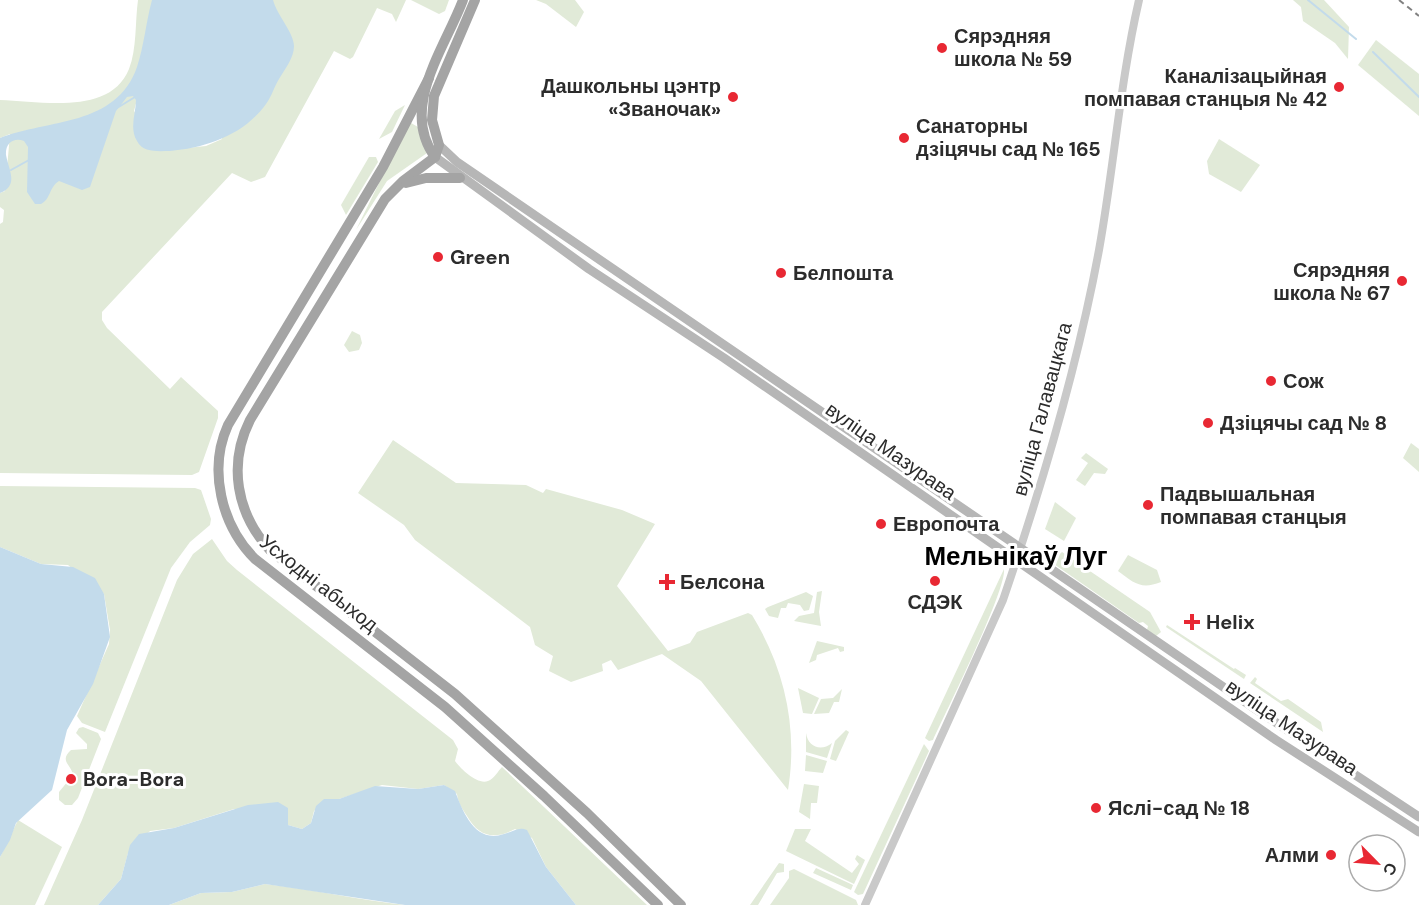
<svg xmlns="http://www.w3.org/2000/svg" width="1419" height="905" font-family="'DM Sans',sans-serif">
<style>
.green{fill:#e1ead8}
.water{fill:#c3dbeb}
.lines{fill:none;stroke-linecap:round;stroke-linejoin:round}
.stream{stroke:#c3dbeb;stroke-width:2}
.tertiary{stroke:#c9c9c9;stroke-width:8}
.secondary{stroke:#b6b6b6;stroke-width:9}
.primary{stroke:#a4a4a4;stroke-width:10}
.rail{stroke:#818181;stroke-width:2;stroke-dasharray:6 4.5;stroke-linecap:butt}
.poi-dot{fill:#e82833;stroke:#fff;stroke-width:2}
.labels{text-anchor:middle;stroke-width:6;stroke-linejoin:round;paint-order:stroke}
.poi-label{font-size:20px;font-weight:bold;fill:#2c2c2c;stroke:#fff;text-anchor:start}
.street-label{font-size:20px;fill:#2c2c2c;stroke:#fff}
.district-label{font-size:26px;font-weight:bold;fill:#000;stroke:#fff}
</style>
<rect width="100%" height="100%" fill="#fff"/>
<g class="green">
<path d="M138,0h43l-41,88 -6,23 24,40 48,-5 16,-7 4,-139h180l-10,22 -4,-8 -15,-6 -24,49 -3,2 -16,-8 -69,126 -14,5 -19,-9 -130,139v8l5,8 63,61 11,-12 37,34v7l-19,54 -7,3 -192,-2v-249l3,-2 1,-12 -4,-3v-14l5,-2 5,-57 -10,4v-38c41,1 110,16 129,-31 8,-20 6,-48 9,-69z"/>
<polygon points="411,0 449,0 445,11 439,14"/>
<polygon points="536,0 575,0 584,12 576,27 546,4"/>
<polygon points="1293,0 1324,0 1349,27 1348,59 1335,43 1303,21 1301,7"/>
<polygon points="1376,40 1419,74 1419,116 1358,65"/>
<polygon points="405,105 392,132 379,139 395,111"/>
<polygon points="411,123 418,127 427,153 387,181 356,230 406,128"/>
<polygon points="1219,139 1260,165 1241,192 1209,174 1207,161"/>
<polygon points="369,157 376,157 378,162 346,215 341,205"/>
<polygon points="352,331 360,335 362,343 359,350 349,352 344,345"/>
<path d="M393,440l63,43 70,2 17,8 3,-4 76,21 33,14 -38,62 51,65 22,-8 7,-11 51,-19 4,2c33,54 46,113 36,175l-87,-109 -39,-27 -44,16 -7,-10 -9,4 1,7 -32,11 -22,-11 4,-15 -18,-11 -5,-18 -115,-87 -11,-15 -46,-32z"/>
<polygon points="1411,443 1419,449 1419,472 1403,458"/>
<polygon points="1086,453 1108,469 1105,474 1094,473 1085,486 1076,480 1088,463 1081,458"/>
<polygon points="0,486 195,488 201,490 211,519 210,525 190,542 171,568 105,732 82,723 77,716 109,644 110,630 104,594 68,565 41,564 0,547"/>
<polygon points="1055,502 1076,518 1064,541 1045,529"/>
<path d="M212,539l15,22 10,9 216,170 5,9 -3,12c6,8 22,24 33,20 6,-2 10,-10 14,-14l145,138h-71l-30,-38 -14,-29 -17,-9c-21,11 -36,8 -48,-13 -5,-8 -9,-13 -10,-22l-13,-9 -26,4 -36,-4 -43,14h-10l-15,12 -3,12 -9,6 -14,-4v-14l-54,-2 -60,19 -24,3 -22,22 -7,26 -23,26h-54l38,-85 95,-240 16,-26z"/>
<polygon points="1062,552 1150,612 1161,632 1156,636 1147,630 1148,626 1143,622 1139,623 1051,562"/>
<path d="M1128,555l29,15 4,12c-20,8 -27,1 -43,-11z"/>
<path d="M1004,569c3,20 -59,145 -71,171l-4,1 -4,-3z"/>
<polygon points="822,591 819,612 821,626 794,621 799,616 814,613 817,592"/>
<polygon points="806,592 813,596 809,610 804,611 800,605 788,603 786,608 781,608 778,618 769,616 765,609 768,607"/>
<polygon points="1167,625 1234,669 1235,668 1246,675 1244,679 1166,627"/>
<polygon points="817,641 844,647 844,651 840,652 838,648 817,655 816,660 809,663"/>
<polygon points="1255,677 1257,679 1255,683 1281,701 1288,699 1321,722 1323,732 1250,683"/>
<polygon points="798,688 819,698 812,714 803,713"/>
<polygon points="842,689 839,702 834,702 829,713 814,714 821,699 833,698"/>
<path d="M83,727l15,6 3,6 -23,59 -6,7h-7l-6,-5v-8l14,-17c-2,-11 -14,-14 -2,-25l16,-1v-5l-11,-11 3,-5z"/>
<polygon points="846,730 849,732 836,761 830,759 835,741"/>
<path d="M806,733c2,14 15,19 26,10l-5,15 -21,-6z"/>
<polygon points="924,744 929,751 863,894 858,895 854,892"/>
<polygon points="806,755 827,761 823,773 805,771"/>
<polygon points="804,784 819,786 817,803 811,803 810,819 799,812"/>
<polygon points="18,820 62,847 35,905 0,905 0,857"/>
<polygon points="795,829 811,829 805,841 852,873 859,864 855,859 857,855 865,860 854,884 786,851"/>
<polygon points="779,863 784,864 784,872 777,873 758,905 750,905"/>
<polygon points="816,868 853,885 851,890 813,873"/>
<polygon points="794,869 856,900 858,905 770,905 789,878 789,871"/>
<path d="M265,884c47,5 93,16 140,21h-236l32,-12 31,-1z"/>
</g>
<g class="water">
<path d="M152,0h121c4,15 21,33 21,46 0,12 -9,23 -15,33 -5,8 -7,17 -13,25 -22,31 -60,44 -96,47 -12,0 -27,2 -33,-10 -8,-13 -1,-28 -1,-41l-3,-4 -6,1 -11,14 -26,76 -8,3 -23,-9c-10,6 -8,18 -18,23h-6l-8,-12 1,-45 -4,-6c-10,-4 -19,2 -18,14 3,16 13,30 -6,38v-55c48,-19 116,-11 137,-71 7,-21 9,-45 15,-67z"/>
<polygon points="0,547 41,564 73,567 95,578 104,594 110,637 93,684 67,730 52,790 16,823 10,840 0,857"/>
<path d="M444,785l11,6c8,21 20,53 49,43 9,-2 14,-8 23,-4l19,37 30,38h-171l-140,-21 -33,8 -31,1 -32,12h-71l23,-26 9,-34 9,-11 35,-6 74,-23 30,-3 10,6v17l14,4 9,-6 5,-17 8,-7h15l36,-13 43,3z"/>
</g>
<g class="lines">
<g class="stream">
<polyline points="1308,0 1356,39"/>
<polyline points="1373,52 1419,97"/>
<polyline points="117,108 135,97"/>
<polyline points="11,170 29,160"/>
</g>
<path class="tertiary" d="M865,905l138,-305c39,-114 74,-231 96,-350 15,-83 21,-168 40,-250"/>
<g class="secondary">
<polyline points="439,145 457,162 1254,708 1419,817"/>
<polyline points="435,157 589,269 724,358 1276,740 1419,832"/>
</g>
<g class="primary">
<path d="M429,78l-46,89 -155,258c-20,44 -7,100 27,134l190,148 99,89 114,109"/>
<path d="M435,157l-32,24 -18,18 -135,221c-22,44 -14,93 20,130l185,144 132,119 94,92"/>
<polyline points="435,157 439,145 432,120 434,96 475,0"/>
<path d="M435,157c-36,-49 10,-109 28,-157"/>
<polyline points="406,183 426,178 460,178"/>
</g>
<polyline class="rail" points="1399,0 1419,16"/>
</g>
<g class="poi-dot">
<circle cx="942" cy="48" r="6"/>
<circle cx="1339" cy="87" r="6"/>
<circle cx="733" cy="97" r="6"/>
<circle cx="904" cy="138" r="6"/>
<circle cx="438" cy="257" r="6"/>
<circle cx="781" cy="273" r="6"/>
<circle cx="1402" cy="281" r="6"/>
<circle cx="1271" cy="381" r="6"/>
<circle cx="1208" cy="423" r="6"/>
<circle cx="1148" cy="505" r="6"/>
<circle cx="881" cy="524" r="6"/>
<circle cx="935" cy="581" r="6"/>
<path d="M664 573h6v6h6v6h-6v6h-6v-6h-6v-6h6z"/>
<path d="M1189 613h6v6h6v6h-6v6h-6v-6h-6v-6h6z"/>
<circle cx="71" cy="779" r="6"/>
<circle cx="1096" cy="808" r="6"/>
<circle cx="1331" cy="855" r="6"/>
</g>
<g class="labels">
<g class="poi-label">
<text x="954" y="43">Сярэдняя<tspan x="954" dy="23">школа № 59</tspan></text>
<text x="1327" y="83" text-anchor="end">Каналізацыйная<tspan x="1327" dy="23">помпавая станцыя № 42</tspan></text>
<text x="721" y="93" text-anchor="end">Дашкольны цэнтр<tspan x="721" dy="23">«Званочак»</tspan></text>
<text x="916" y="133">Санаторны<tspan x="916" dy="23">дзіцячы сад № 165</tspan></text>
<text x="450" y="264">Green</text>
<text x="1390" y="277" text-anchor="end">Сярэдняя<tspan x="1390" dy="23">школа № 67</tspan></text>
<text x="793" y="280">Белпошта</text>
<text x="1283" y="388">Сож</text>
<text x="1220" y="430">Дзіцячы сад № 8</text>
<text x="1160" y="501">Падвышальная<tspan x="1160" dy="23">помпавая станцыя</tspan></text>
<text x="893" y="531">Европочта</text>
<text x="680" y="589">Белсона</text>
<text x="935" y="609" text-anchor="middle">СДЭК</text>
<text x="1206" y="629">Helix</text>
<text x="83" y="786">Bora-Bora</text>
<text x="1108" y="815">Яслі-сад № 18</text>
<text x="1319" y="862" text-anchor="end">Алми</text>
</g>
<g class="street-label">
<text transform="translate(1042 409) rotate(-75)" y="7">вуліца Галавацкага</text>
<text transform="translate(891 451) rotate(35)" y="7">вуліца Мазурава</text>
<text transform="translate(319 583) rotate(38)" y="7">Усходні абыход</text>
<text transform="translate(1292 727) rotate(34)" y="7">вуліца Мазурава</text>
</g>
<g class="district-label">
<text x="1016" y="565">Мельнікаў Луг</text>
</g>
</g>
<g transform="translate(1377 863) rotate(115)"><circle r="28" fill="#ffffff" stroke="#ababab" stroke-width="1.5"/>
<path d="M0-4.5L10 22L0 15L-10 22Z" fill="#e82833"/>
<text y="-9" font-size="16" font-weight="bold" text-anchor="middle" fill="#2c2c2c">С</text>
</g>
</svg>
